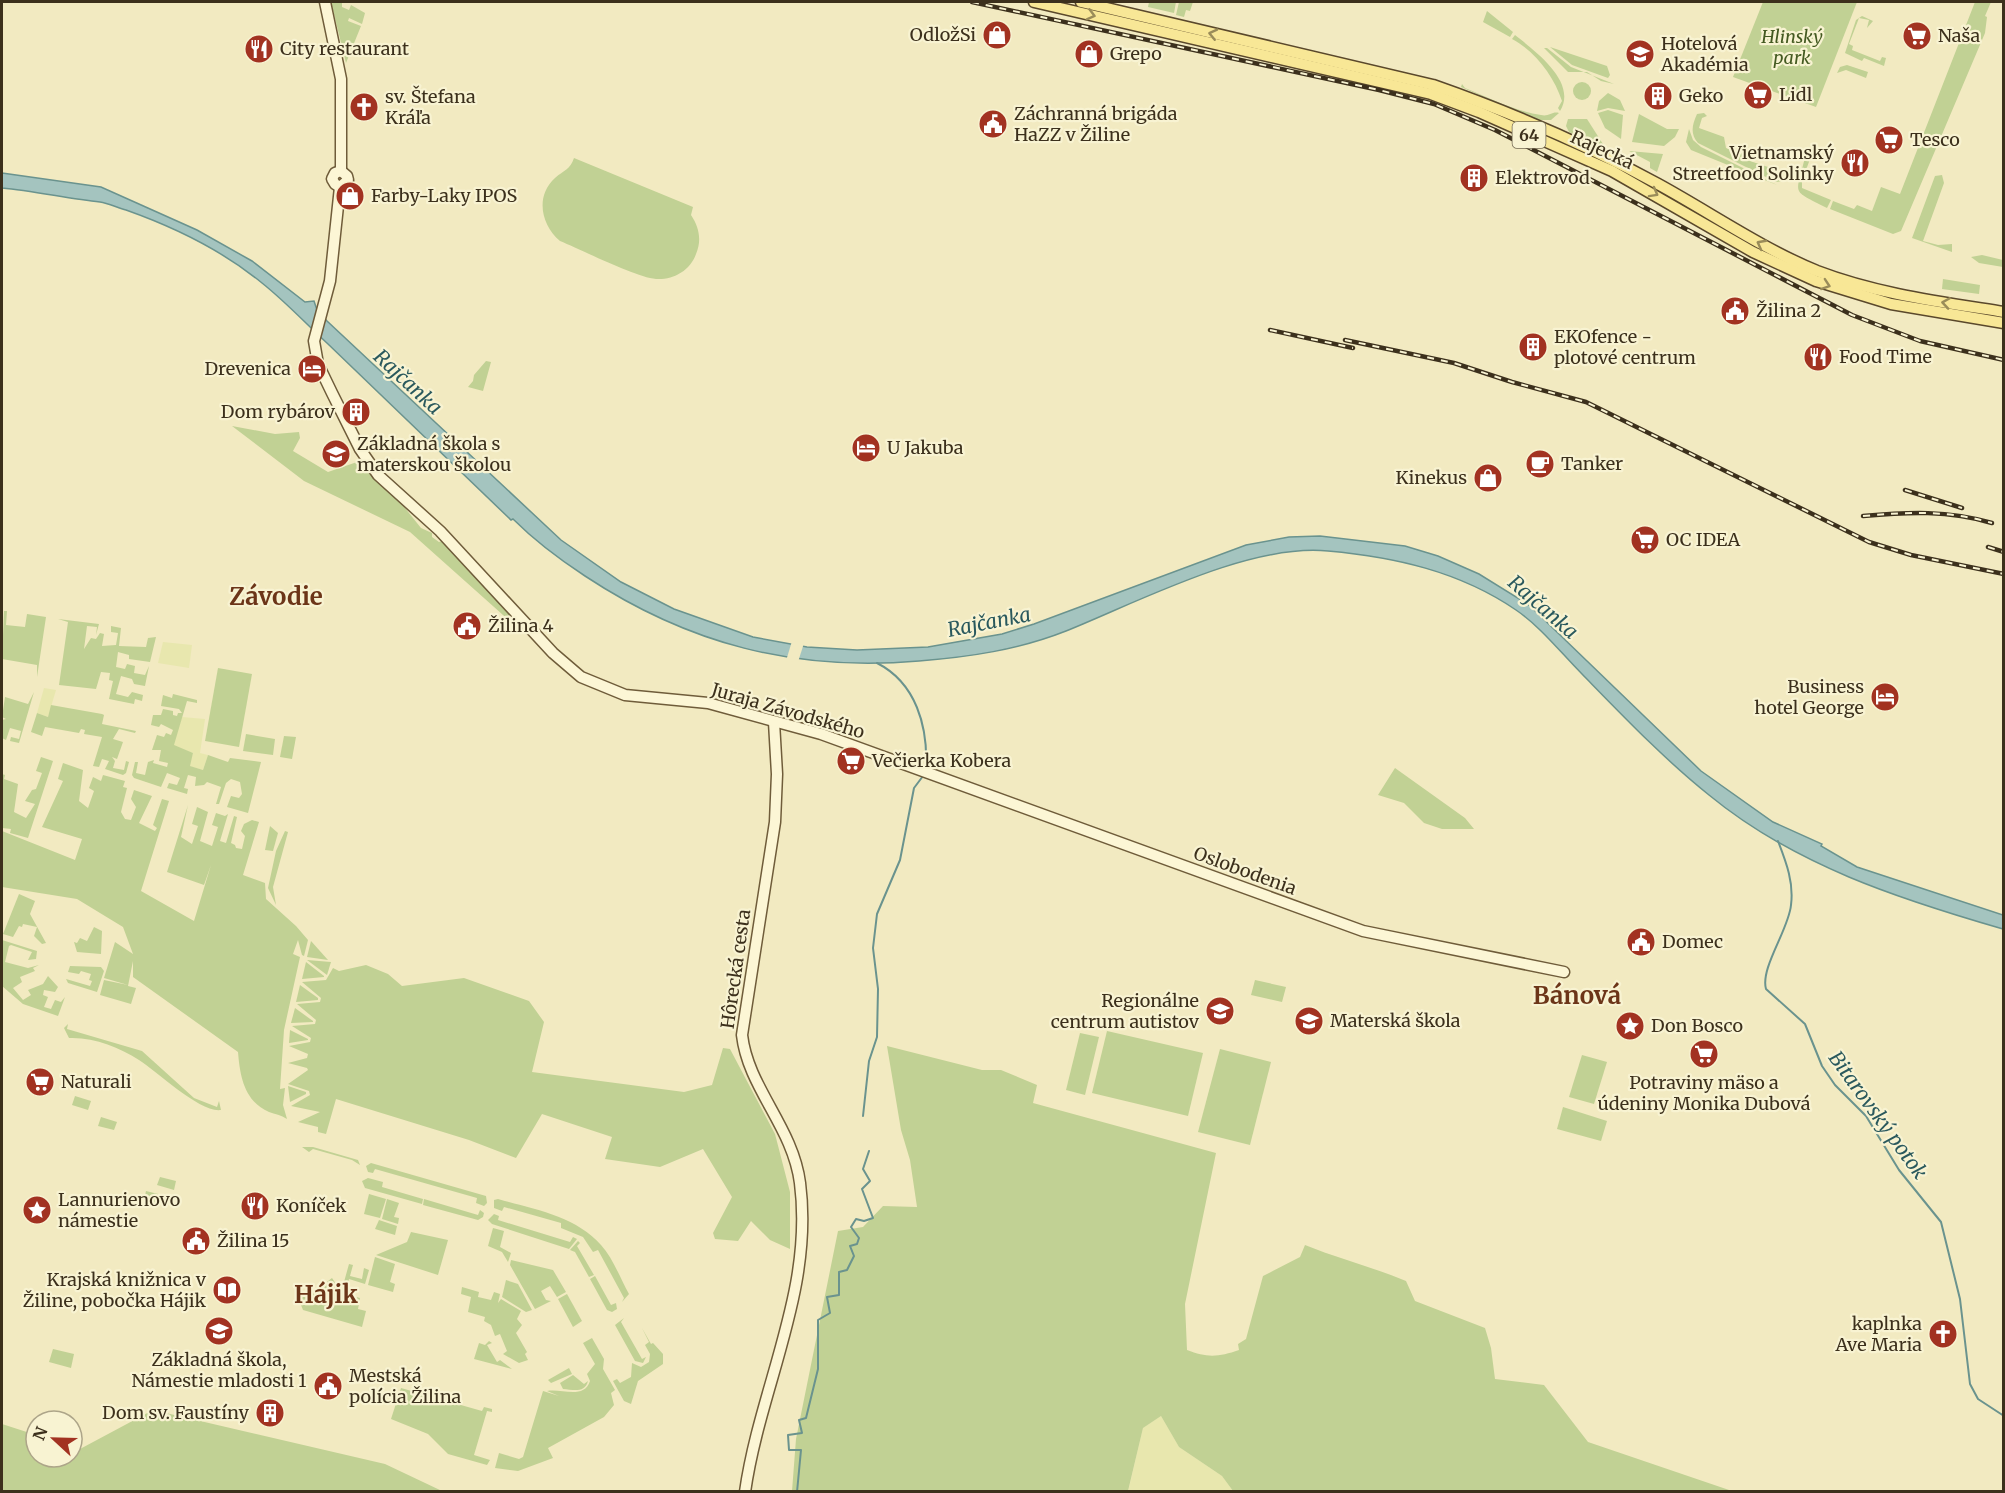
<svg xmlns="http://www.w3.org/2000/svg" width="2005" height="1493" font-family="Merriweather,serif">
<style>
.farmland{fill:#e8e7ae}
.green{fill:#c1d194}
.water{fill:#a4c4bf;stroke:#6a938e;stroke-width:1.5}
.pier{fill:#f2eac1}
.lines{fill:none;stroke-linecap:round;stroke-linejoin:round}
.stream{stroke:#6a938e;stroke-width:2}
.secondary-casing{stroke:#6f5c3a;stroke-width:13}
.primary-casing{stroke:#5a482b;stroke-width:13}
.secondary{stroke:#fcf6d5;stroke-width:10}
.primary{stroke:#f8e796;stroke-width:10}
.rail-casing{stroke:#3c301c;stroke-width:4.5}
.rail{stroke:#f8f3d2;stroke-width:2;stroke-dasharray:7;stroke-linecap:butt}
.oneway{stroke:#9a8c59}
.labels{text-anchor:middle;stroke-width:4.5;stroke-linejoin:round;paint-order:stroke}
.shield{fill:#f8f3d2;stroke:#746a53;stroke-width:1.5}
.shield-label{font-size:16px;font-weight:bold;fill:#3c301c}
.poi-label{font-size:18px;fill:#3c301c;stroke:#f8f3d2;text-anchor:start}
.park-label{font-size:18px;font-style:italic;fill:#445a21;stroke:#f8f3d2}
.street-label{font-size:18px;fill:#3c301c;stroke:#f8f3d2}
.water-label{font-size:20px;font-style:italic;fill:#2a595d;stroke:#f8f3d2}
.district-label{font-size:24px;font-weight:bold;fill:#6c3518;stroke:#f8f3d2}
</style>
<rect width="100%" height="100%" fill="#f2eac1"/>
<g class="farmland">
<polygon points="163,642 192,645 189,668 158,663"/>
<polygon points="44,688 56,690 48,717 37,713"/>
<polygon points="182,717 205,719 200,753 208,755 203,770 189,766 193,753 173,746"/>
<polygon points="1161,1416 1179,1447 1222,1476 1233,1491 1128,1492 1143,1428"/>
</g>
<g class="green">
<polygon points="331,2 342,2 342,7 349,10 351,5 365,13 362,24 349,18 348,21 361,26 346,63"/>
<polygon points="1149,2 1176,2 1174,13 1148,7"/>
<polygon points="1179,2 1193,2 1190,11 1186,10 1184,17 1176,15"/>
<polygon points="1763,2 1857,2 1816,107 1733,77"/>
<polygon points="1975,2 1991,2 1985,16 1987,17 1985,33 1901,231 1893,234 1830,209 1833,201 1854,209 1857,205 1872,211 1881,187 1900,194"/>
<polygon points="1487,11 1513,32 1510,37 1483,22"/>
<polygon points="1862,16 1873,21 1867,28 1869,20 1859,18 1849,44 1853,46 1852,50 1880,61 1882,57 1886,58 1884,66 1864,58 1862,61 1845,53 1856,20"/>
<path d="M1515,35c20,16 63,47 45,76l-2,-3 4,-7c-8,-25 -27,-50 -50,-62z"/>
<polygon points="1550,47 1607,66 1610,75 1608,78 1572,65"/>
<polygon points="1544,48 1547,48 1571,67 1614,84 1601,81 1587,72 1568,72"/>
<polygon points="1847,65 1868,72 1866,78 1846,70 1837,73 1840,67"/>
<circle cx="1582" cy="91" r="9"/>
<path d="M1462,84l3,4c24,10 50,23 76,27 8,2 11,-4 18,-2l-8,7h-13l-77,-33z"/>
<polygon points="1608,93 1620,100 1625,111 1608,108 1597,111 1599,101"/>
<polygon points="1608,110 1623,115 1621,139 1605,128 1598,113"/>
<path d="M1704,113l3,3 -5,2 -3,10 25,9 2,11 23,8 -2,4 36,12 -2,6 2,3 -7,1 -78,-39c-8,-9 -6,-18 -1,-29z"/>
<polygon points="1639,114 1667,129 1679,129 1675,137 1664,146 1632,142"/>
<polygon points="1568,119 1587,119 1608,152 1569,132 1566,126"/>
<polygon points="1689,129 1693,140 1701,147 1777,185 1691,150 1686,142"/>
<polygon points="1629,151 1663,154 1657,172 1650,168 1650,162"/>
<path d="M1805,157l5,2 -8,22v7l29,12 -4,8c-37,-19 -31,-12 -22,-51z"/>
<path d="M574,158l119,49 -2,8c8,12 11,25 5,39 -6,17 -23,26 -40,25 -21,-2 -74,-29 -96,-38 -19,-16 -25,-45 -5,-63 9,-8 15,-8 19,-20z"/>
<polygon points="1942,175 1944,183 1923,241 1938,245 1952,244 1952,252 1912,238 1935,176"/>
<polygon points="1982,255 2003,260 2003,267 1979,263 1971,257"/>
<polygon points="1943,279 1980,285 1979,294 1942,289"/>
<polygon points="486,361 491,362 483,391 468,387 473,381 474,375"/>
<polygon points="232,426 275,434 299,432 300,438 293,451 328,472 357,462 401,503 421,528 432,533 432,537 439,542 442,541 517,623 513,624 410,532 304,481"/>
<polygon points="4,611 7,611 6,625 25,627 27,614 46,617 37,677 37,665 2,659"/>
<polygon points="58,619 99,624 96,635 97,627 87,626 84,649 91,638 96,639 100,633 104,634 102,646 116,645 118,633 111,632 111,626 121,628 119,646 146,647 148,638 156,637 150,662 129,659 129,655 118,652 116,667 125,669 127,664 135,666 134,673 145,675 149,666 145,686 134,684 132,679 121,676 116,694 128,697 132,692 143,695 142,701 135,699 134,704 109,699 113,681 109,680 110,673 101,672 96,689 59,685 68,622"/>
<polygon points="218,668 252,674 239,747 205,741"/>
<polygon points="34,692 19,743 10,741 11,737 19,739 21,731 10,728 6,740 2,738 2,720 6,719 2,717 5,697 28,704"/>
<polygon points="173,694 197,700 197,703 187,701 174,745 193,753 190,766 203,770 208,755 228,762 230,758 261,762 248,813 227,807 231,796 239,798 242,794 240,782 231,779 226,783 219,804 216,804 221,787 207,782 204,785 195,786 196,777 188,775 184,788 188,789 187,794 167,788 169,783 177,785 180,778 167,773 161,787 134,778 132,775 135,762 138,762 136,773 145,775 148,762 154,760 153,763 167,767 168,763 159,761 161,750 152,750 157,735 164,737 166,733 171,735 173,730 161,724 159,727 151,725 153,715 161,715 163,709 173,711 173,715 177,716 178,713 182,713 179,709 161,706 163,695 172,698"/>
<polygon points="51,705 102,714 104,715 102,724 136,731 135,733 119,729 113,739 123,742 117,759 112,757 115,761 113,768 124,770 126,761 129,762 126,773 123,775 105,769 109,761 102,759 99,767 93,766 102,737 84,734 85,730 81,729 79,733 45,727 42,736 31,732 37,713 48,717"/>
<polygon points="246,734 275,739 273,755 243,751"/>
<polygon points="284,736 296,737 292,759 280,757"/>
<polygon points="41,757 53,761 28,838 10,833 11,829 2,828 2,774 5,775 4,779 18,784 14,812 26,818 35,804 25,801 32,790 36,789 42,773 36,771"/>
<path d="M63,763l20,7 -4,31 9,7 6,-17 -5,-3 4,-11 8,4 2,-6 22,6 -2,6 4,1 -6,24 4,7 6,1 5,-13 -5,-8 3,-9 18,6 -13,27 16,8 2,-3 -4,-3 9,-26 7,2 -28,90 53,30 17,-56 -7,20 -37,-13 21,-67 -7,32 11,7 6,-18 -6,-2 5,-17 11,5 -8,29 12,5 6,-19 -6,-2 4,-12 9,3 3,-2 -8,27 6,2 8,-27 3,1 -6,26 4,2 1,3 6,1 3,-13 -4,-5 3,-7 8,-4 7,2 -16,53 22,8 1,16 30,27 12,14 -4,16 -2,-1 -4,-15 -5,14 7,3 -16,73 -4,59 5,-1 -2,17 4,14c-6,-4 -12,-5 -18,-7 -25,-11 -29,-36 -31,-60l-105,-75v-16l-5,25 8,2 -5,16 -31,-9 4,-15 24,5 -24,-7 11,-36 18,12 -10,-27 -46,-28 -75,-12v-56l73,29 7,-21 -40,-12 21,-46 -5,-2z"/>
<polygon points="1395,768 1465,818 1474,829 1442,829 1424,823 1404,803 1378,795"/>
<polygon points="270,826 278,833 273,851 265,850"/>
<polygon points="285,831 288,832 273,887 276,905 268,888 276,851"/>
<polygon points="19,894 35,901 30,914 46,943 42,944 34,936 37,927 23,924 22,927 19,926 13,937 3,934"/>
<polygon points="94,927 102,931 101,954 77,952 74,942 77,943 80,938 87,941"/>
<polygon points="2,940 37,951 36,959 28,960 32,952 11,945 9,946 5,962 28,968 39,965 33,968 35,971 20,977 22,982 13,988 23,1000 31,995 28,990 43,984 48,976 58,987 55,992 44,990 43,995 48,997 44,1007 51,1009 55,1000 61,1002 65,997 58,1016 23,1004 2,986"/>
<polygon points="311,941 328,960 307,957"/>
<polygon points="307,960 331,962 327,975"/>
<polygon points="306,962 324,976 324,977 302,979"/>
<polygon points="366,965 388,974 402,986 464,978 529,1001 544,1022 532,1072 684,1092 712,1085 723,1048 730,1049 775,1134 790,1192 790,1249 770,1240 751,1221 738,1241 715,1239 713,1233 732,1197 703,1149 660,1167 605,1159 612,1137 542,1114 516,1158 469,1140 336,1099 326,1134 318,1132 318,1127 298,1122 320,1112 291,1106 310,1095 309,1091 288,1084 308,1070 307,1068 288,1063 307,1058 308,1054 289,1046 310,1042 311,1038 292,1026 315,1024 316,1020 297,1004 320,1002 321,998 302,982 326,980 333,968 339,971"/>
<polygon points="70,966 101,967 104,971 97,992 68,983 66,979 90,986 92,981 89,980 91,974 81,971 79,974 68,972"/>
<polygon points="1255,980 1286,987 1282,1002 1251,995"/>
<polygon points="300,985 318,998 318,1000 296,1002"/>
<polygon points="295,1008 313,1021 313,1022 291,1023"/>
<path d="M68,1024l-1,5 75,22 52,47 23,9 2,-6 2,9c-21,3 -63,-38 -82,-50 -20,-13 -45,-23 -70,-22l-5,-10z"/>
<polygon points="290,1030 308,1039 308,1040 289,1043"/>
<polygon points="1107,1031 1203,1053 1188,1116 1092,1093"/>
<polygon points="1080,1033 1099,1037 1085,1095 1066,1090"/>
<path d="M887,1046l95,24h19l36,15 -4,18 183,50 -31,151 2,46c20,8 32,7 52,0l-1,-6 8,-5 17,-63 37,-19 5,-12c34,14 68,22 101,36l9,20 70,27 6,20 4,31 49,6 44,57 144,49h-499l-11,-15 -43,-29 -18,-31 -18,12 -15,63h-336l4,-52 42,-208 25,-4 20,-21 34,1 -7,-47 -9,-30z"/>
<polygon points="1220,1049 1271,1062 1250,1145 1198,1132"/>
<polygon points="1582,1055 1607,1062 1594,1104 1569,1097"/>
<polygon points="288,1086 306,1092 306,1094 290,1102"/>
<polygon points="75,1096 91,1101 88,1110 72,1105"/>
<polygon points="1563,1107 1607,1121 1601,1141 1557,1129"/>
<polygon points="101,1117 117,1122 114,1130 98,1126"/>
<polygon points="302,1147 313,1147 358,1160 360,1165 352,1160 313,1149 309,1152"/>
<polygon points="371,1163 486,1196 487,1203 484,1206 476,1203 477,1198 375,1169 373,1173 368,1172 366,1166"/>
<polygon points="160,1177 176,1181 174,1190 157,1185"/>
<polygon points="368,1178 383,1182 382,1187 423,1199 422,1204 365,1188 362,1181"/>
<polygon points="146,1191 162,1195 160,1204 144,1200"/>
<polygon points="369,1194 386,1199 380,1218 364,1214"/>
<polygon points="387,1199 399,1203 394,1217 399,1218 398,1224 382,1219"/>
<polygon points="424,1199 478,1215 480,1210 484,1213 483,1217 478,1220 423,1205"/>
<path d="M498,1199c35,10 78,17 103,46 12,13 19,33 28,49l-7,8 2,-4 -26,-48 -5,2 -10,-15 -22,-9v-5l-57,-16 -2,4 -8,-3v-8z"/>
<polygon points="494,1214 499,1216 498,1220 570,1242 573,1237 577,1239 569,1249 492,1224 488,1220"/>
<polygon points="379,1220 397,1226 395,1235 375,1229"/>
<polygon points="493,1228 504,1231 500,1247 511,1253 508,1262 502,1252 488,1246"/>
<polygon points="411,1232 448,1240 438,1275 376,1255 407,1242"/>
<polygon points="578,1241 580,1243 577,1246 594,1275 589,1277 575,1252 570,1250"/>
<polygon points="375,1257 395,1264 390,1282 395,1284 393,1292 368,1285"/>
<polygon points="511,1260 553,1270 566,1292 557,1297 550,1286 541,1291 546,1300 551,1301 535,1309 510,1265"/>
<polygon points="349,1264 353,1265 350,1276 362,1279 364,1268 369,1270 365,1284 349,1279 348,1284 344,1282"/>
<polygon points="595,1276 611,1305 616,1303 617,1309 612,1312 607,1310 590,1279"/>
<polygon points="332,1278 338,1287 346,1289 345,1294 360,1298 358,1309 366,1311 362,1327 303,1310 299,1300 301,1292 314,1292"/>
<polygon points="506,1280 518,1284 532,1310 526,1312 502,1297"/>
<polygon points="462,1287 479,1292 478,1297 491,1300 494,1292 500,1294 498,1303 501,1299 521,1311 517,1319 522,1325 516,1333 527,1352 525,1354 528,1360 519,1363 503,1354 507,1351 500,1334 495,1336 491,1325 484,1321 485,1317 468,1312 471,1297 461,1294"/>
<polygon points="567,1294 582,1321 573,1327 558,1299"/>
<polygon points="624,1318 621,1322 642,1359 646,1357 643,1363 635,1361 615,1325"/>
<polygon points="642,1328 651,1344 653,1343 663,1354 663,1364 638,1381 631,1404 624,1401 613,1381 617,1379 620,1383 631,1377 632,1363 641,1367 649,1362 650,1354 645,1345 649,1342"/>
<path d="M592,1338l12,21 -1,10 12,21 -4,3 3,12 -10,12 -56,31 5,10 -35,13 -23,-3 4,-15 20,6 4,-2 20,-66 16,5 -12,-5c14,-3 37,9 43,-10l-3,-7 8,-10 -12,-21z"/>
<polygon points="489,1341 492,1343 487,1345 497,1362 500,1360 512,1369 474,1359 479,1343 485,1345"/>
<polygon points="53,1349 74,1354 71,1368 49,1362"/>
<polygon points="569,1368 572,1374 551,1383 548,1380"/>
<path d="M573,1375l11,9 4,-3c-3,12 -14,9 -25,8l-3,-6z"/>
<polygon points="401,1388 482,1411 484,1407 492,1409 492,1412 487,1411 474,1455 490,1460 487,1465 448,1454 428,1434 391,1419"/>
<polygon points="153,1410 385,1464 442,1491 2,1491 2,1424 36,1435 36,1457 72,1457 72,1447 80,1449"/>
</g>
<path class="water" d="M2,173l99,14 29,13 67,30 55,31 53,41 9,-1 3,9 10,11 234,219 60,42 53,27 79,28 54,10 50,3 71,-3 74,-13 32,-10 212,-79 43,-8 31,-1 85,10 33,10 41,18 50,31 172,166 72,51 49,22 -1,2 36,21 146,48v14c-104,-30 -209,-64 -294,-134 -45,-36 -86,-79 -127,-121 -21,-21 -41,-47 -66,-64 -57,-39 -122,-53 -188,-59 -78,-8 -190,51 -262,80 -48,19 -97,26 -147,30 -124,11 -231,-17 -334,-85 -26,-17 -50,-35 -72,-57l-2,1 -183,-176c-23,-21 -41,-41 -66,-61 -39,-32 -88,-56 -136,-73 -8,-2 -18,-7 -26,-8 -30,-3 -66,-11 -98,-14z"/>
<polygon class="pier" points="792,641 804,643 798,662 786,661"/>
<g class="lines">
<g class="stream">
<path d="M877,663c39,20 51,63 49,105"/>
<path d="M1778,841c8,21 16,41 13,64 -2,24 -31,63 -25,84l39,35 17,42 13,19 31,31 33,54 42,52 19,77 10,85 8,15 26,17"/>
<polyline points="863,1116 869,1061 877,1037 878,989 873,948 877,914 900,860 914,788 923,776"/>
<polyline points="797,1492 801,1450 789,1450 788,1435 802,1433 799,1420 806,1418 818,1369 818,1320 830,1313 827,1297 839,1295 839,1272 847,1270 854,1256 850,1246 857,1244 859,1238 851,1227 856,1219 864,1221 873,1218 862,1189 870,1181 863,1169 869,1151"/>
</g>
<g class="secondary-casing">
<g id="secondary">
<polyline points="325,2 341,79 341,171"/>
<polyline points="340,187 330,281 314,341 318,364 332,393 360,449 378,475 440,531 553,653 581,677 625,695 708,703 821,734 1363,931 1564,972"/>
<polyline points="340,187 335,184 332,179 335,173 341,171"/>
<polyline points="340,187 348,180 347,176 341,171"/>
<path d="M745,1492c15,-105 69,-201 55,-309 -7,-56 -52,-95 -58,-148l33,-213 2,-48 -3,-52"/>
</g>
</g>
<g class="primary-casing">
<g id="primary">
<polyline points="1034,2 1431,94 1479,112 1612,171 1753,252 1816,281 1891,304 2004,323"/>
<path d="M1081,2l352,83c77,27 154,60 225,99 53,29 103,64 159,87 60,23 124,31 187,41"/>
</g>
</g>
<use href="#secondary" class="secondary"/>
<use href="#primary" class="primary"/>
<g class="rail-casing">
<g id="rail">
<polyline points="972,2 1379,90 1434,104 1495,130 1852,315 1920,341 2004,360"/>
<polyline points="1270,330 1353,348"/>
<polyline points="1345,340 1454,363 1512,382 1586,402 1869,542 1911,555 2004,574"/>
<polyline points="1905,490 1962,508"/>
<path d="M1863,516c45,-4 85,-6 129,7"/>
<polyline points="1988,547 2004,552"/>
</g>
</g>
<use href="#rail" class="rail"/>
</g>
<defs><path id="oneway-chevron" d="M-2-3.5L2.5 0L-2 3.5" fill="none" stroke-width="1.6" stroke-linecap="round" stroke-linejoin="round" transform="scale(1.5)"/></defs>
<g class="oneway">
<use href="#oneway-chevron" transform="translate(1091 15) rotate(15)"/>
<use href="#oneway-chevron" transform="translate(1213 34) rotate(-167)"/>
<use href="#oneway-chevron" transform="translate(1654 193) rotate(29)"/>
<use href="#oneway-chevron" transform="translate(1761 244) rotate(-152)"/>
<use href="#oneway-chevron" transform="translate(1826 285) rotate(19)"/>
<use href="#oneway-chevron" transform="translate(1946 303) rotate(-171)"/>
</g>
<defs>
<g id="shop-disc" transform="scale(1.5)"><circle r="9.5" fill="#a23221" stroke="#f8f3d2"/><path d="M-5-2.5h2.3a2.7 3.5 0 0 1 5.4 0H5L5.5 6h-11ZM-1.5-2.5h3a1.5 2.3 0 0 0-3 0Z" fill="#fff"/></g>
<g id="supermarket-disc" transform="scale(1.5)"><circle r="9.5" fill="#a23221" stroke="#f8f3d2"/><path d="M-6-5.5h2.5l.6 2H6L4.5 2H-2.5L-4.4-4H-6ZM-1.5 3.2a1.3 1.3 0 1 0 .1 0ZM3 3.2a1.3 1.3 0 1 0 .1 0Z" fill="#fff"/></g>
<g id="restaurant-disc" transform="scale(1.5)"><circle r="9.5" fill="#a23221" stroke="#f8f3d2"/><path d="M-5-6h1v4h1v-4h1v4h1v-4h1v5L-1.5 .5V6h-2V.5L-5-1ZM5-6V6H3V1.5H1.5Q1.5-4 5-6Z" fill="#fff"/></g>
<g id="school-disc" transform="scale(1.5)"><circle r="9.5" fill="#a23221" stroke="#f8f3d2"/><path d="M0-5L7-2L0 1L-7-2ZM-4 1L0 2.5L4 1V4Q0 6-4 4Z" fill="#fff"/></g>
<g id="building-disc" transform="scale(1.5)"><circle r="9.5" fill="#a23221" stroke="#f8f3d2"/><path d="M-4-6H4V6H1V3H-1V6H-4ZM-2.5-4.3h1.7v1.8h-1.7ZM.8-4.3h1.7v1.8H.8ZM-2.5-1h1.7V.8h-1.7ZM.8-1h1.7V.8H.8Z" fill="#fff"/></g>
<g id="church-disc" transform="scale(1.5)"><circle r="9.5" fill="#a23221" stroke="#f8f3d2"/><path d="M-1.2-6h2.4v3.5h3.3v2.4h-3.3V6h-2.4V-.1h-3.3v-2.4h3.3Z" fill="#fff"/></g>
<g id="civic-disc" transform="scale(1.5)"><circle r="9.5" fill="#a23221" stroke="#f8f3d2"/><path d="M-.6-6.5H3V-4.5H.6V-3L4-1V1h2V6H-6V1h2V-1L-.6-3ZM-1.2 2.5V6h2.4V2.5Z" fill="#fff"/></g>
<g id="hotel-disc" transform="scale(1.5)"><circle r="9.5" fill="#a23221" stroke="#f8f3d2"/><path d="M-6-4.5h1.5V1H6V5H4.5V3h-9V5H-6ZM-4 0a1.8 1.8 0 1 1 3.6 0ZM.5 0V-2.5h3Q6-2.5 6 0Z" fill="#fff"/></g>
<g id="cafe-disc" transform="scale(1.5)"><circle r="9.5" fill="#a23221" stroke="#f8f3d2"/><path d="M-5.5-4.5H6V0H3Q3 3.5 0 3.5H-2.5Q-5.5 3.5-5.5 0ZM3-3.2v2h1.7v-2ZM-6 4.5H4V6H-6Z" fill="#fff"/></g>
<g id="sight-disc" transform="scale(1.5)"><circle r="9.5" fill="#a23221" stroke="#f8f3d2"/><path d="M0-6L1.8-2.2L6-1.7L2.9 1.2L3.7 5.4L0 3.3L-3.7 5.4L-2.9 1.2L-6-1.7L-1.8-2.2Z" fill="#fff"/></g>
<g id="library-disc" transform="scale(1.5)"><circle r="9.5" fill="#a23221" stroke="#f8f3d2"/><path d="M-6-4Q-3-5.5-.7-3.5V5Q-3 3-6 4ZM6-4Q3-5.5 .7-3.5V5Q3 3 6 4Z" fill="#fff"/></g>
</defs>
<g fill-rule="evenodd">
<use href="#shop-disc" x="997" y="35"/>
<use href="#supermarket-disc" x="1917" y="36"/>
<use href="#restaurant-disc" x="259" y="49"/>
<use href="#shop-disc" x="1089" y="54"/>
<use href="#school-disc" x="1640" y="54"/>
<use href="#supermarket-disc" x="1758" y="95"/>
<use href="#building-disc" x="1658" y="96"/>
<use href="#church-disc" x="364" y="107"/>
<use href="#civic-disc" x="993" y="124"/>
<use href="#supermarket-disc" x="1889" y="140"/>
<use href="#restaurant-disc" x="1855" y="163"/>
<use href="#building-disc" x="1474" y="178"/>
<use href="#shop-disc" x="350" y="196"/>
<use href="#civic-disc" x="1735" y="311"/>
<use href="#building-disc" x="1533" y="347"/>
<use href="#restaurant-disc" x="1818" y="357"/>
<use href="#hotel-disc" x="312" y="369"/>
<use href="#building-disc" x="356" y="412"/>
<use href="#hotel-disc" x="866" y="448"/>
<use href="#school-disc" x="336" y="454"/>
<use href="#cafe-disc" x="1540" y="464"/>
<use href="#shop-disc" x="1488" y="478"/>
<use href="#supermarket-disc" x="1645" y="540"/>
<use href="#civic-disc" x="467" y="626"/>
<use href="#hotel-disc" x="1885" y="697"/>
<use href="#supermarket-disc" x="851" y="761"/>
<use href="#civic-disc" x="1641" y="942"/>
<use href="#school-disc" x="1220" y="1011"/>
<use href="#school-disc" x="1309" y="1021"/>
<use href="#sight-disc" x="1630" y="1026"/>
<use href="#supermarket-disc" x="1704" y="1054"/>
<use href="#supermarket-disc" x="40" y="1082"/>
<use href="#restaurant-disc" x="255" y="1206"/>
<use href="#sight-disc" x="37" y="1210"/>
<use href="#civic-disc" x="196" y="1241"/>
<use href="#library-disc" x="227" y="1290"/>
<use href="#school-disc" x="219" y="1331"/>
<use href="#church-disc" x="1943" y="1334"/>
<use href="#civic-disc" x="328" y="1386"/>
<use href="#building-disc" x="270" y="1413"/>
</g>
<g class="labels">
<rect class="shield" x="1512.5" y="122" width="33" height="26" rx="4.5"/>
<g class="shield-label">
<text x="1529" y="141">64</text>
</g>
<g class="poi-label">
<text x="976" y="41" text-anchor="end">OdložSi</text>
<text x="1938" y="42">Naša</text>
<text x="1661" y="50">Hotelová<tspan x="1661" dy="21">Akadémia</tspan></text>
<text x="280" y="55">City restaurant</text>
<text x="1110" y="60">Grepo</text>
<text x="1779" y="101">Lidl</text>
<text x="1679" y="102">Geko</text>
<text x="385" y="103">sv. Štefana<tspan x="385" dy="21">Kráľa</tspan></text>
<text x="1014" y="120">Záchranná brigáda<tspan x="1014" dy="21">HaZZ v Žiline</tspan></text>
<text x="1910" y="146">Tesco</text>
<text x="1834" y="159" text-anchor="end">Vietnamský<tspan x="1834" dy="21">Streetfood Solinky</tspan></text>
<text x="1495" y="184">Elektrovod</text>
<text x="371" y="202">Farby-Laky IPOS</text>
<text x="1756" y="317">Žilina 2</text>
<text x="1554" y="343">EKOfence -<tspan x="1554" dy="21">plotové centrum</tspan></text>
<text x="1839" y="363">Food Time</text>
<text x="291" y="375" text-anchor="end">Drevenica</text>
<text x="335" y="418" text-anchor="end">Dom rybárov</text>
<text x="357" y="450">Základná škola s<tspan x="357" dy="21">materskou školou</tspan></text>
<text x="887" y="454">U Jakuba</text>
<text x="1561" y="470">Tanker</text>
<text x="1467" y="484" text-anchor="end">Kinekus</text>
<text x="1666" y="546">OC IDEA</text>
<text x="488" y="632">Žilina 4</text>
<text x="1864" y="693" text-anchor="end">Business<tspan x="1864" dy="21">hotel George</tspan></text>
<text x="872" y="767">Večierka Kobera</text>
<text x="1662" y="948">Domec</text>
<text x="1199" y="1007" text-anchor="end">Regionálne<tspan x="1199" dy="21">centrum autistov</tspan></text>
<text x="1330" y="1027">Materská škola</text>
<text x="1651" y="1032">Don Bosco</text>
<text x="61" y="1088">Naturali</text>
<text x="1704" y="1089" text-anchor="middle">Potraviny mäso a<tspan x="1704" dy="21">údeniny Monika Dubová</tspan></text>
<text x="58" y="1206">Lannurienovo<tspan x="58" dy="21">námestie</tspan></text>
<text x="276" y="1212">Koníček</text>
<text x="217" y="1247">Žilina 15</text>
<text x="206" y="1286" text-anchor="end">Krajská knižnica v<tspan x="206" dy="21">Žiline, pobočka Hájik</tspan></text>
<text x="1922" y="1330" text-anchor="end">kaplnka<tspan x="1922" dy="21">Ave Maria</tspan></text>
<text x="219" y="1366" text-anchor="middle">Základná škola,<tspan x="219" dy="21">Námestie mladosti 1</tspan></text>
<text x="349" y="1382">Mestská<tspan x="349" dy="21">polícia Žilina</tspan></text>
<text x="249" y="1419" text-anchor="end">Dom sv. Faustíny</text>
</g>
<g class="park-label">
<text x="1792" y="43">Hlinský<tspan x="1792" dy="21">park</tspan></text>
</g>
<g class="street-label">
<text transform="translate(1602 150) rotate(25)" y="6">Rajecká</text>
<text transform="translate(788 711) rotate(16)" y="6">Juraja Závodského</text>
<text transform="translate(1245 871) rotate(20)" y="6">Oslobodenia</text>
<text transform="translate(736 969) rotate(-82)" y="6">Hôrecká cesta</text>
</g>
<g class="water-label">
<text transform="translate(408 382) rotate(43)" y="7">Rajčanka</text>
<text transform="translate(1543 607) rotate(41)" y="7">Rajčanka</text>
<text transform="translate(989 622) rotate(-11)" y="7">Rajčanka</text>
<text transform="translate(1878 1115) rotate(54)" y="7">Bitarovský potok</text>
</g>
<g class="district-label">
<text x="276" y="605">Závodie</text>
<text x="1577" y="1004">Bánová</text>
<text x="326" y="1303">Hájik</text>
</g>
</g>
<rect width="2005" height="1493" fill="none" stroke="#3c301c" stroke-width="6"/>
<g transform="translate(54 1439) rotate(292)"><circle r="28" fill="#f8f3d2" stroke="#ada589" stroke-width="1.5"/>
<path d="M0-4.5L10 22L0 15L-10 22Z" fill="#a23221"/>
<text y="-9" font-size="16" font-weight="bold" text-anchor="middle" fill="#3c301c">N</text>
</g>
</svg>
